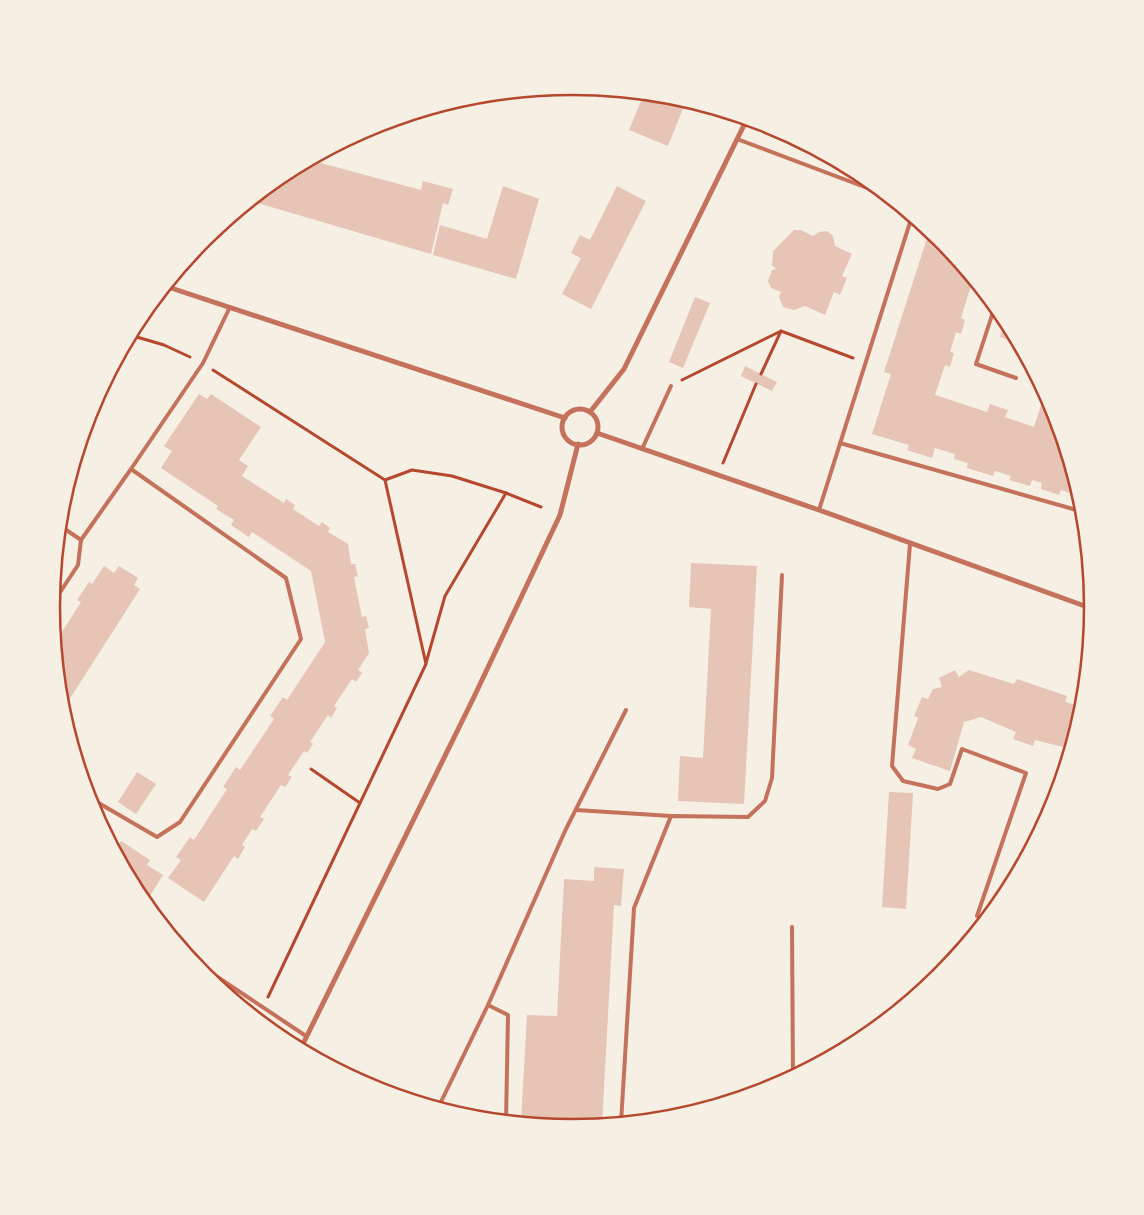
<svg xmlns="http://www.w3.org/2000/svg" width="1144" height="1215" font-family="Inter,sans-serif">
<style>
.building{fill:#e6c5b7}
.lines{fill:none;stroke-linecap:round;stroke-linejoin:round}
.path{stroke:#b5482f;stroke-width:3}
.service{stroke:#c5725c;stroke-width:4}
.minor{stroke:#c5725c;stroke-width:5}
.rim{fill:none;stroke:#b5482f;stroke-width:2.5}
</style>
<rect width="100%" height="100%" fill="#f6efe4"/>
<g class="building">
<polygon points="644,94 686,101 668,146 629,130"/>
<polygon points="816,150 843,165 843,166 814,156"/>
<polygon points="310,160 421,190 423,181 453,189 448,205 443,203 431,254 251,201 283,174"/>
<polygon points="503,186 539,199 516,279 433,255 440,225 487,239"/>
<polygon points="617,186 646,201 591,309 562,294 581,258 571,253 580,235 590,240"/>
<polygon points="794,230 801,230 813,236 819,232 827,231 833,236 835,246 852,254 842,276 847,278 840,295 834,292 825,315 805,306 794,310 783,307 779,297 781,292 771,288 768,281 772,270 776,269 772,265 773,251"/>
<polygon points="929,232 940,239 973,279 961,318 965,320 961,334 956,332 950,352 954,353 950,367 945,365 935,395 987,412 990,404 1008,410 1005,417 1034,427 1045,393 1053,408 1076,484 1073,494 1061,490 1059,495 1041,489 1042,483 1032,480 1030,486 1009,480 1011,476 995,471 993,476 967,468 968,463 954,459 955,454 935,448 932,458 907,450 909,445 872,434 891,374 884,372"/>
<polygon points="695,297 710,303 683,368 669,362"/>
<polygon points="1005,318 1018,343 1000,337"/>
<polygon points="745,366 777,382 772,391 741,376"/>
<polygon points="199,394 207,399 211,394 261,427 239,460 248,466 242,476 284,503 286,499 295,505 293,509 319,526 322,522 330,528 328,532 348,544 351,564 355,564 358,576 354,577 362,617 366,616 369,628 365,629 369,653 358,670 362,673 356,682 352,679 334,706 337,708 331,718 328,715 310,742 313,744 307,753 304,751 288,775 292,777 285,787 281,785 260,817 264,819 256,831 252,829 242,845 245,847 238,859 234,856 204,902 168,878 181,860 176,857 190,837 194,840 227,789 223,787 236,767 240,770 274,719 270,716 283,697 287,700 325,642 311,571 252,532 249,537 231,525 234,520 216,509 218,506 161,468 172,451 164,446"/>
<polygon points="691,563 757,566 744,804 678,801 680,756 703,758 711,609 689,607"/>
<polygon points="104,566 114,573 119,566 138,578 134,585 140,589 62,711 55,643 81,602 77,600 89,582 92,584"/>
<polygon points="955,670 959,677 969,670 1014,684 1017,679 1067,696 1065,702 1083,707 1071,749 1035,740 1033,746 1013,739 1016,732 981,717 964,722 950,771 912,758 916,749 908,745 918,718 914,716 922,697 928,699 933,689 942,687 939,678"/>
<polygon points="137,772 156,784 136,814 118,802"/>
<polygon points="889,792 913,793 906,909 882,907"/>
<polygon points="108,839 118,846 121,841 150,860 147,865 163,875 145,904"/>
<polygon points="594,867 624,869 621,906 614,905 602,1125 572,1128 568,1128 568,1124 528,1124 528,1121 521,1121 527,1015 557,1016 564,879 594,881"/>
<polygon points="733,1093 753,1094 733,1100"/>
</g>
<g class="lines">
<g class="path">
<polyline points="130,335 164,345 190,357"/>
<polyline points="213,370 385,480 426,664 268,997"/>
<polyline points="761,374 781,331"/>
<polyline points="682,380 781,331 853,358"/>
<polyline points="723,463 756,384"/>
<polyline points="385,480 412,470 452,476 506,493"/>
<polyline points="426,663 445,596 506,493 541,507"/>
<polyline points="311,769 360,803"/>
</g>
<g class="service">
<polyline points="737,139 886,195"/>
<polyline points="995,306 976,364 1016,378"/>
<polyline points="840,443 1080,511 1083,507"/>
<polyline points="642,449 671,386"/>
<polyline points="819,510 912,216"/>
<polyline points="59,525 81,540 131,469"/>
<polyline points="910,544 892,766 903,781 938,789 950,784 962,749 1026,773 977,916"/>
<polyline points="51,606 78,565 81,540"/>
<polyline points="89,800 90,798 157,837 180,822 301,639 286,578 131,469 203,363 230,307"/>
<polyline points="576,810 671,816"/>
<polyline points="792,927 793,1077"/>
<polyline points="189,958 306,1036"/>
<polyline points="488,1005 565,831 626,710"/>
<polyline points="438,1108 488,1005 508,1015 506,1122"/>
<polyline points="621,1123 634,908 671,816 748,817 765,801 772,778 782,575"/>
</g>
<g class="minor">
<polyline points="165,286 565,418"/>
<circle cx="580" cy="427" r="18"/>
<polyline points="590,412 624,369 747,119"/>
<polyline points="597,433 819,510 1093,609"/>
<polyline points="300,1050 473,699 560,515 578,444"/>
</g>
</g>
<path d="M0 0H1144V1215H0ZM60 607a512 512 0 1 1 1024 0a512 512 0 1 1-1024 0Z" fill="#f6efe4" fill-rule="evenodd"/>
<path class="rim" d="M60 607a512 512 0 1 1 1024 0a512 512 0 1 1-1024 0Z"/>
</svg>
